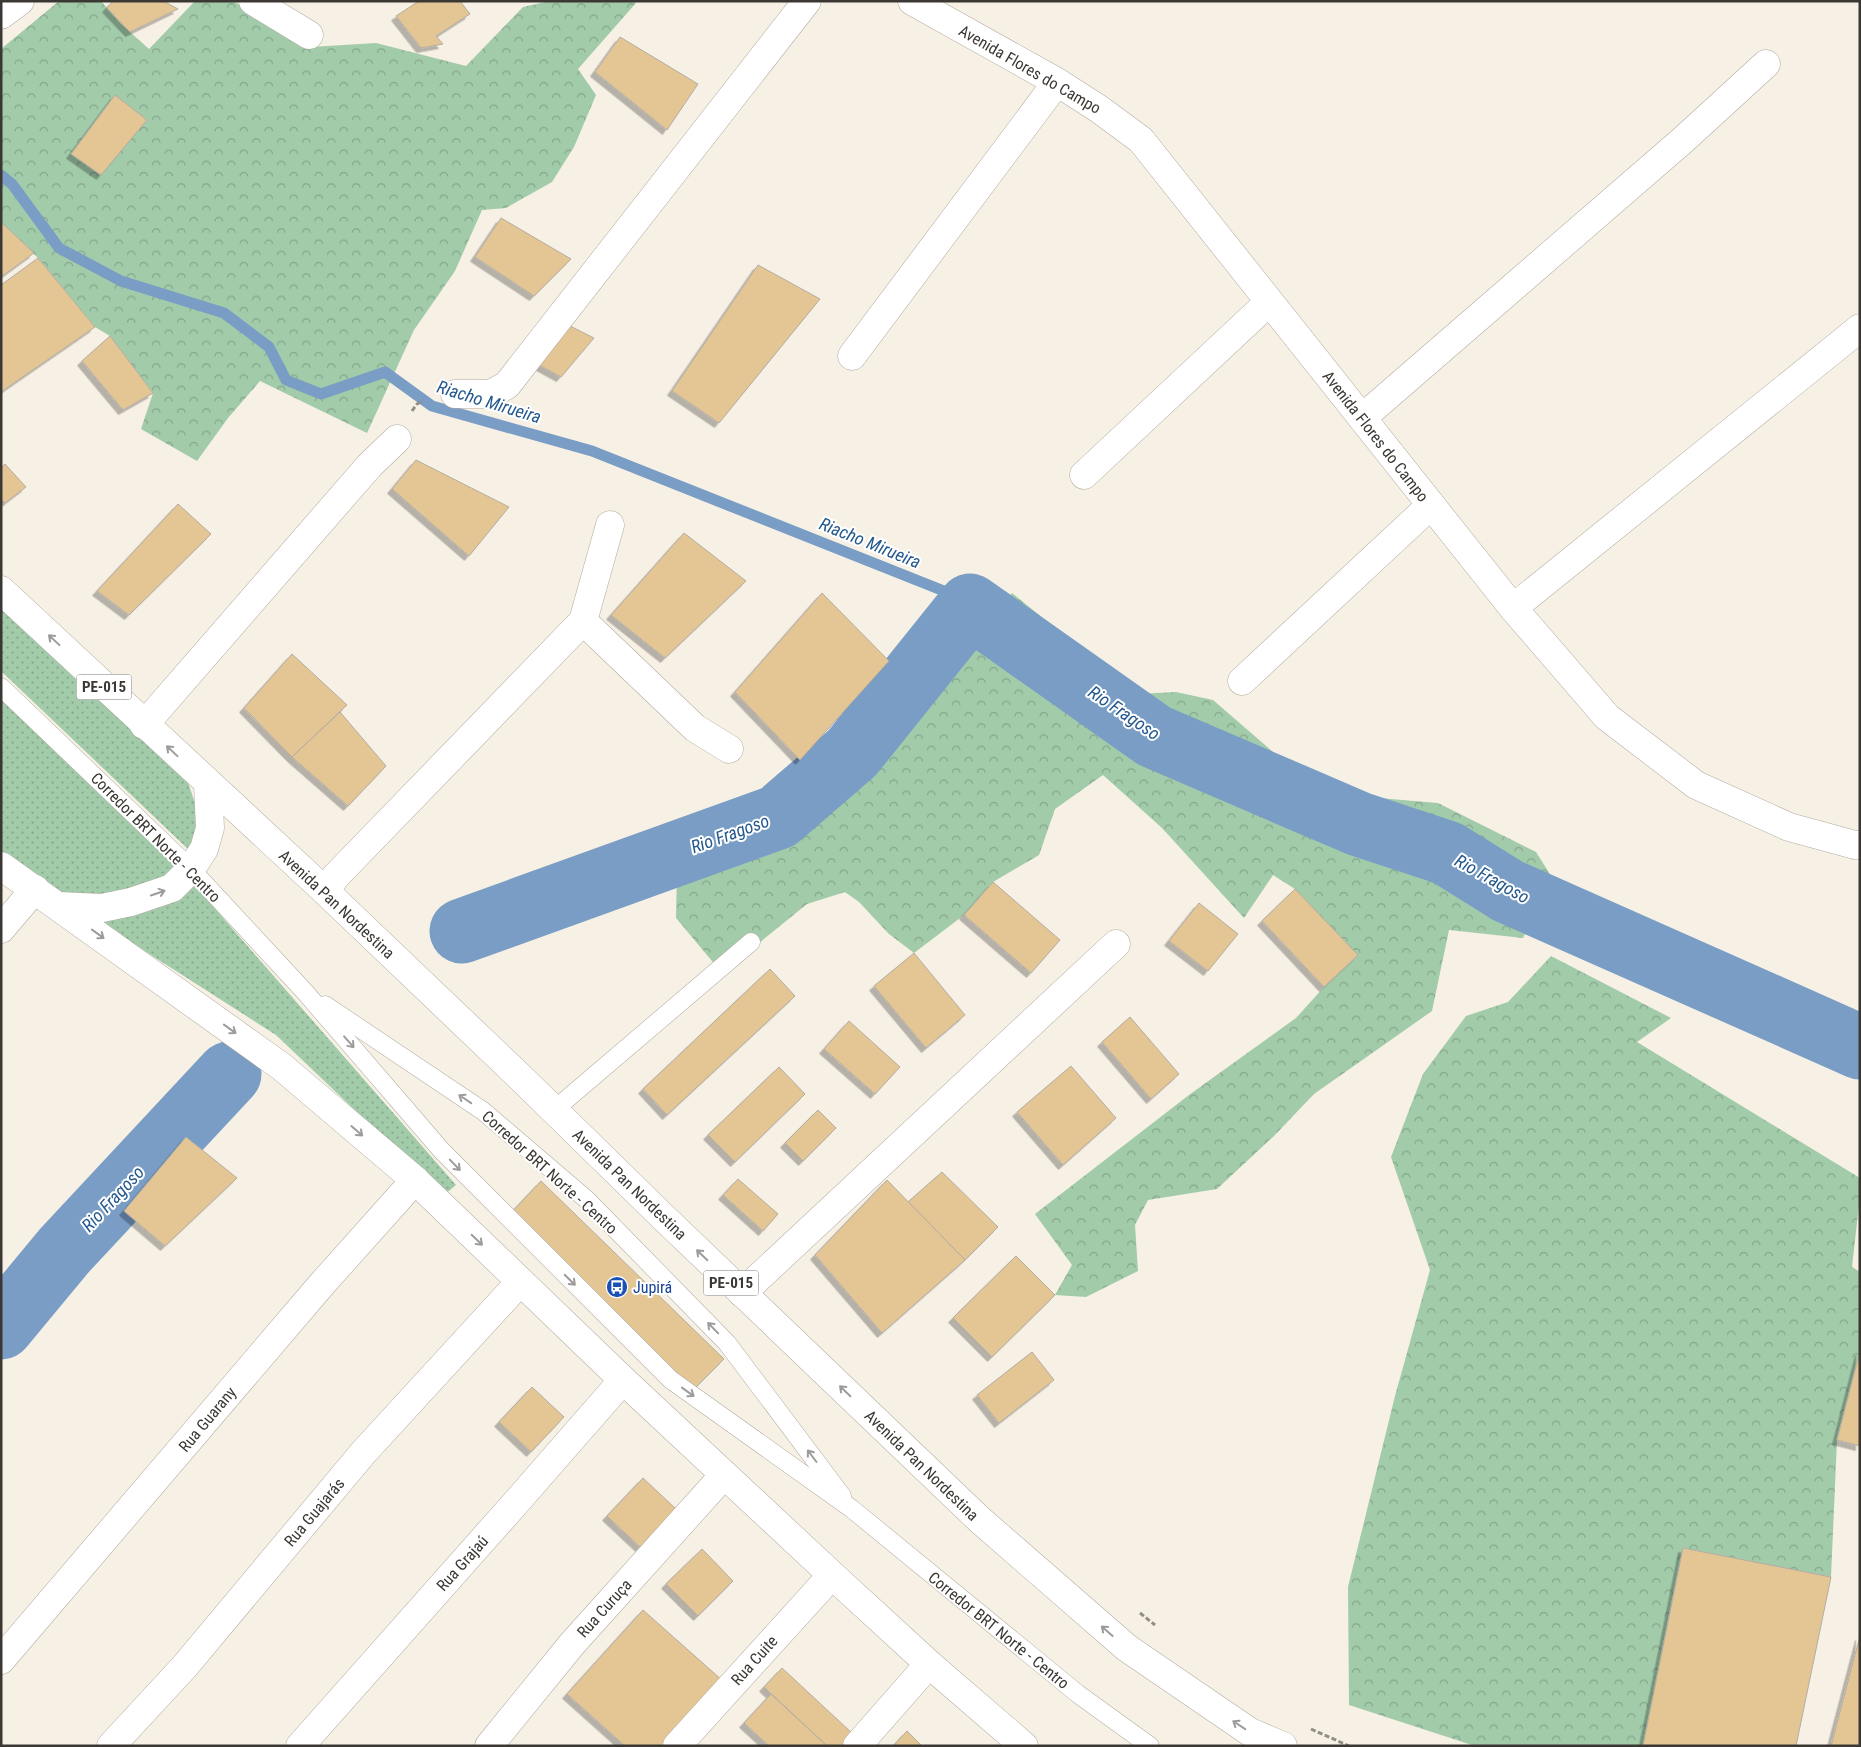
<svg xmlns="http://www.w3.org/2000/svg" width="1861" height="1747" font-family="'Roboto Condensed',sans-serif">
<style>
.forest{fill:url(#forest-crowns)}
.park{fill:url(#park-dots)}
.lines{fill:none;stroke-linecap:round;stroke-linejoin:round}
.stream{stroke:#799dc5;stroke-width:11}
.river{stroke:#799dc5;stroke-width:65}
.building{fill:#e4c695;stroke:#b3aca2;filter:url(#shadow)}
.service-casing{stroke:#b2aba1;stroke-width:19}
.minor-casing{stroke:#b2aba1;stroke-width:29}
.trunk-casing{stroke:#b2aba1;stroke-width:29}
.path{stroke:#928d86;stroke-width:3;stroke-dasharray:5 2.5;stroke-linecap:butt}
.service{stroke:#fff;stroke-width:18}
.minor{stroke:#fff;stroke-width:28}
.trunk{stroke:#fff;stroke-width:28}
.oneway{stroke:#9d9c9a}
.labels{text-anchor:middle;stroke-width:4;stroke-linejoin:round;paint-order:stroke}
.shield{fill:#fff;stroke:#767471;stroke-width:1}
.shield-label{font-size:15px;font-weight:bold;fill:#3b3834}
.street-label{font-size:16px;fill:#3b3834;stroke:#fff}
.transit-label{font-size:16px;fill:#164399;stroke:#fff;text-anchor:start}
.water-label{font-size:18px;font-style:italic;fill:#25598d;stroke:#fff}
</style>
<defs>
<pattern id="forest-crowns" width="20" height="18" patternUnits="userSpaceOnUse" patternTransform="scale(1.25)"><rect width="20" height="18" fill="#a2cbaa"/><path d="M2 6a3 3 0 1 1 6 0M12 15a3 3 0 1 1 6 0" fill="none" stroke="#85a68b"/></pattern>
<pattern id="park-dots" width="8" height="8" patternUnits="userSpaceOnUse" patternTransform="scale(1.25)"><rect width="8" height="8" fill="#a2cbaa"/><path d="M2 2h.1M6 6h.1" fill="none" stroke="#85a68b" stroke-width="1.8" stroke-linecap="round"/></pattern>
<filter id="shadow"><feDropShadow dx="-4.5" dy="4.5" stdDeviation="0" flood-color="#0004"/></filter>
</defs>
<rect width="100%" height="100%" fill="#f7f0e5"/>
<g class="forest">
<polygon points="59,1 101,1 120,23 149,49 195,1 233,1 311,47 376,43 466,66 523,7 550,1 633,1 636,3 578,69 596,95 574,147 552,182 506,208 482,210 455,271 414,330 367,433 260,381 228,418 197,461 141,429 153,393 110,336 95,327 38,258 1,222 1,49"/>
<polygon points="1012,593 1137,694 1176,692 1213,700 1301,776 1355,796 1438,803 1536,852 1553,879 1523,938 1449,930 1432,1011 1314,1094 1274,1136 1217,1189 1148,1200 1135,1225 1138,1271 1086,1297 1055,1295 1072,1265 1035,1214 1189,1095 1296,1018 1324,987 1357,956 1295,889 1273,875 1244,918 1162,828 1103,775 1055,809 1039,855 993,882 964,915 914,953 889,934 859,902 845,892 807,904 722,973 676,918 677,869 796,829"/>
<polygon points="1551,956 1671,1018 1637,1042 1860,1178 1860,1196 1852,1267 1860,1272 1860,1351 1837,1440 1831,1577 1683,1548 1643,1746 1475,1746 1349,1705 1348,1587 1395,1396 1430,1270 1391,1157 1423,1074 1466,1016 1508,1002"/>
</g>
<g class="park">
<polygon points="1,602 186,777 202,823 190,851 1,671"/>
<polygon points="1,698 182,869 119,897 58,892 1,853"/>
<polygon points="190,880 456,1185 444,1195 276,1035 87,914"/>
</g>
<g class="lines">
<polyline class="stream" points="1,175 12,184 59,248 121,281 224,313 269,347 286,380 321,394 385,372 432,406 592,451 954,595 970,606"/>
<g class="river">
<polyline points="462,931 778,817 852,753 970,606 1154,736 1359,824 1447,853 1508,891 1860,1047"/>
<polyline points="1,1327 64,1251 229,1074"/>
</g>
</g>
<g class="building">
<polygon points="113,1 163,1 178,9 130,32 107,8"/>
<polygon points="419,1 460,1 470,14 436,36 443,44 421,48 396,16"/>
<polygon points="620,37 698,84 667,130 595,72"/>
<polygon points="115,95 147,120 101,175 71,154"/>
<polygon points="501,218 571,259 534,296 475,257"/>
<polygon points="1,222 34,253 1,277"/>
<polygon points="38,258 95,327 1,392 1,285"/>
<polygon points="758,265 820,299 719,423 672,391"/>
<polygon points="566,324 594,338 561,377 539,365"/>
<polygon points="110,336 153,393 123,410 82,361"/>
<polygon points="416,460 509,507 469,556 392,489"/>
<polygon points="5,464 26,487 5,503 1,499 1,468"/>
<polygon points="178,504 211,534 129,615 97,591"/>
<polygon points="684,533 746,581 665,658 611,615"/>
<polygon points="822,593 889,661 800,760 735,692"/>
<polygon points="292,654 347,705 292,757 244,708"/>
<polygon points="340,712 386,766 348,806 292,757"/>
<polygon points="993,882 1060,940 1031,973 964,915"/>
<polygon points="1295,889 1358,955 1324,987 1262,921"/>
<polygon points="1199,903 1238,934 1208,971 1169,941"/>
<polygon points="914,953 965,1015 926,1048 874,986"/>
<polygon points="770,969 795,996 667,1115 643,1089"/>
<polygon points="1130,1017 1179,1074 1151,1099 1102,1042"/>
<polygon points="849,1021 900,1067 875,1094 824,1049"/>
<polygon points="1071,1066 1116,1118 1063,1165 1017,1112"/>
<polygon points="779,1067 805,1094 735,1162 708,1135"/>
<polygon points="818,1110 836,1128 803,1161 785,1143"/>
<polygon points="186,1137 237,1178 165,1246 124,1211"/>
<polygon points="942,1172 998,1227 965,1260 908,1202"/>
<polygon points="738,1179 778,1214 763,1231 723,1195"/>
<polygon points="887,1180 965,1260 882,1333 815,1255"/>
<polygon points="541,1181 724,1359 691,1392 509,1215"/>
<polygon points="1016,1256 1055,1295 992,1357 953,1318"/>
<polygon points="1860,1351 1860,1446 1837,1440"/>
<polygon points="1032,1352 1054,1380 999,1423 977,1395"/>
<polygon points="532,1387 564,1417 531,1452 499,1422"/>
<polygon points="643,1478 676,1509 640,1547 607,1516"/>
<polygon points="1683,1548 1831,1577 1796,1746 1643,1746"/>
<polygon points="702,1549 733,1581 698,1616 666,1584"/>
<polygon points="643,1610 723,1681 665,1746 625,1746 567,1694"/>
<polygon points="1860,1636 1860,1746 1831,1746"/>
<polygon points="782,1668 853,1734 841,1746 827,1746 764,1687"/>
<polygon points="771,1694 827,1746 769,1746 744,1723"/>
<polygon points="907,1731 922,1746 893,1746"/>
</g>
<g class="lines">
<g class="service-casing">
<g id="service">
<polyline points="1,687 191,869 305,992 442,1151 671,1380 852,1509 1078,1694 1150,1746"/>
<polyline points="325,1005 483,1111 586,1199 727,1343 842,1496"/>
<polyline points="554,1110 751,942"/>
</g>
</g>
<g class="minor-casing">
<g id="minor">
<polyline points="253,1 309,35"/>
<polyline points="912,1 1057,82 1099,109 1141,140 1513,608 1607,717 1696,785 1789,827 1855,845 1860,845"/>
<polyline points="1,15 20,1"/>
<polyline points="852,356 1057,82"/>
<polyline points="455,394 491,394 507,385 807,1"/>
<polyline points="1362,418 1683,140 1766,64"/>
<polyline points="1084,475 1269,302"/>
<polyline points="1513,608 1860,328"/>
<polyline points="583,621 695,728 729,749"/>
<polyline points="1242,681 1431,505"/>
<polyline points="144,725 369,466 397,439"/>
<polyline points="325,891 336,876 583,621 610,525"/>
<polyline points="1,929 35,889"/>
<polyline points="742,1293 1116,944"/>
<polyline points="1,1660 322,1284 415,1180"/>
<polyline points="111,1746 185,1666 363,1453 520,1282"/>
<polyline points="300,1746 520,1498 623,1380"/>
<polyline points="489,1746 572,1644 724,1475"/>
<polyline points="677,1746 832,1575"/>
<polyline points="857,1746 929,1664"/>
</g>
</g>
<g class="trunk-casing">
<g id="trunk">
<polyline points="1,590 325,891 519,1076 661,1215 980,1520 1127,1648 1250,1732 1283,1746"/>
<polyline points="1,866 282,1067 415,1180 623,1380 832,1575 929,1664 1024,1746"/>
<polyline points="59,906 102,908 131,902 172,888 191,869 204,849 210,828 208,784"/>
</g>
</g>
<g class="path">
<polyline points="412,411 417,404 423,401"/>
<polyline points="1140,1613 1155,1625"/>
<polyline points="1311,1729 1349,1746"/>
</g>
<use href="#service" class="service"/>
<use href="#minor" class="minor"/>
<use href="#trunk" class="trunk"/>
</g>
<defs><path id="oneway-shaft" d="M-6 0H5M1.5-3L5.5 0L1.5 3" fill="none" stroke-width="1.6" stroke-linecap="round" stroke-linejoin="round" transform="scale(1.25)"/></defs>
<g class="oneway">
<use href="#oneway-shaft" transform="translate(54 640) rotate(-137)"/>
<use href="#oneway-shaft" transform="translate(172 751) rotate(-137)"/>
<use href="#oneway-shaft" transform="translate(158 893) rotate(-19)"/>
<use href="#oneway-shaft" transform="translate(98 934) rotate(36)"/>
<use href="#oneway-shaft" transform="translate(230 1029) rotate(36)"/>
<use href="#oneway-shaft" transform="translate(349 1042) rotate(49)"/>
<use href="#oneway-shaft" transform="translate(465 1099) rotate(-146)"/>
<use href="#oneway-shaft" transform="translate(357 1131) rotate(41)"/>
<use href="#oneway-shaft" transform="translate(455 1165) rotate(46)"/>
<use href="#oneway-shaft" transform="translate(477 1240) rotate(44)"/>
<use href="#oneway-shaft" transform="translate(702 1255) rotate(-136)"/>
<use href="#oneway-shaft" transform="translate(570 1280) rotate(45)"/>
<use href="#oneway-shaft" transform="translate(713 1328) rotate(-134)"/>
<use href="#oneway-shaft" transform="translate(845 1391) rotate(-136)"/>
<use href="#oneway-shaft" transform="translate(688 1392) rotate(36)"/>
<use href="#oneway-shaft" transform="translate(812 1456) rotate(-127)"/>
<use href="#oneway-shaft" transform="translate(1107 1631) rotate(-139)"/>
<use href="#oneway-shaft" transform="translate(1239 1725) rotate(-146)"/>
</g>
<defs>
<g id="bus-disc" transform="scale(1.125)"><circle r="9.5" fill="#1a4fb4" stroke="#fff"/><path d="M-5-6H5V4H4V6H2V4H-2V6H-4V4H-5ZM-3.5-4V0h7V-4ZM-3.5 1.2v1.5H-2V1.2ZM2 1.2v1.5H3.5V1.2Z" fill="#fff"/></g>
</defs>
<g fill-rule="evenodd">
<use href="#bus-disc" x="617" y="1287"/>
</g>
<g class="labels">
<g class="shield">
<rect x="76.5" y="674.5" width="55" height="25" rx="4"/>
<rect x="703.5" y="1270.5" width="55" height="25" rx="4"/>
</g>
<g class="shield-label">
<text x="104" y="692">PE-015</text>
<text x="731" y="1288">PE-015</text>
</g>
<g class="street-label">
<text transform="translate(1030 69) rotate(30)" y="6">Avenida Flores do Campo</text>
<text transform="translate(1376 436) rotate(52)" y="6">Avenida Flores do Campo</text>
<text transform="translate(156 837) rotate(45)" y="6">Corredor BRT Norte - Centro</text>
<text transform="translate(337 904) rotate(43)" y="6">Avenida Pan Nordestina</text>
<text transform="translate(550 1172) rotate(42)" y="6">Corredor BRT Norte - Centro</text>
<text transform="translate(630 1184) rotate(44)" y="6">Avenida Pan Nordestina</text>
<text transform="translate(207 1419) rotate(-50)" y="6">Rua Guarany</text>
<text transform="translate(922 1465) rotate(44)" y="6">Avenida Pan Nordestina</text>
<text transform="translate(314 1512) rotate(-50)" y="6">Rua Guajarás</text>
<text transform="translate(462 1563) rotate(-48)" y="6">Rua Grajaú</text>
<text transform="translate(604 1608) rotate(-48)" y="6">Rua Curuça</text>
<text transform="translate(999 1630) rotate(39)" y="6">Corredor BRT Norte - Centro</text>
<text transform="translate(754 1660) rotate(-48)" y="6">Rua Cuite</text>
</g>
<g class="transit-label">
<text x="633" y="1293">Jupirá</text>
</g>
<g class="water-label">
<text transform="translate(489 402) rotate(17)" y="6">Riacho Mirueira</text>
<text transform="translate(870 543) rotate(22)" y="6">Riacho Mirueira</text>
<text transform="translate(1124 713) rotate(34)" y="6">Rio Fragoso</text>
<text transform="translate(730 834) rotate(-20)" y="6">Rio Fragoso</text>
<text transform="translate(1492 879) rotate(29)" y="6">Rio Fragoso</text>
<text transform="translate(113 1199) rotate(-47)" y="6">Rio Fragoso</text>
</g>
</g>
<rect width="1861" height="1747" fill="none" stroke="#3b3834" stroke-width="5"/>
</svg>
